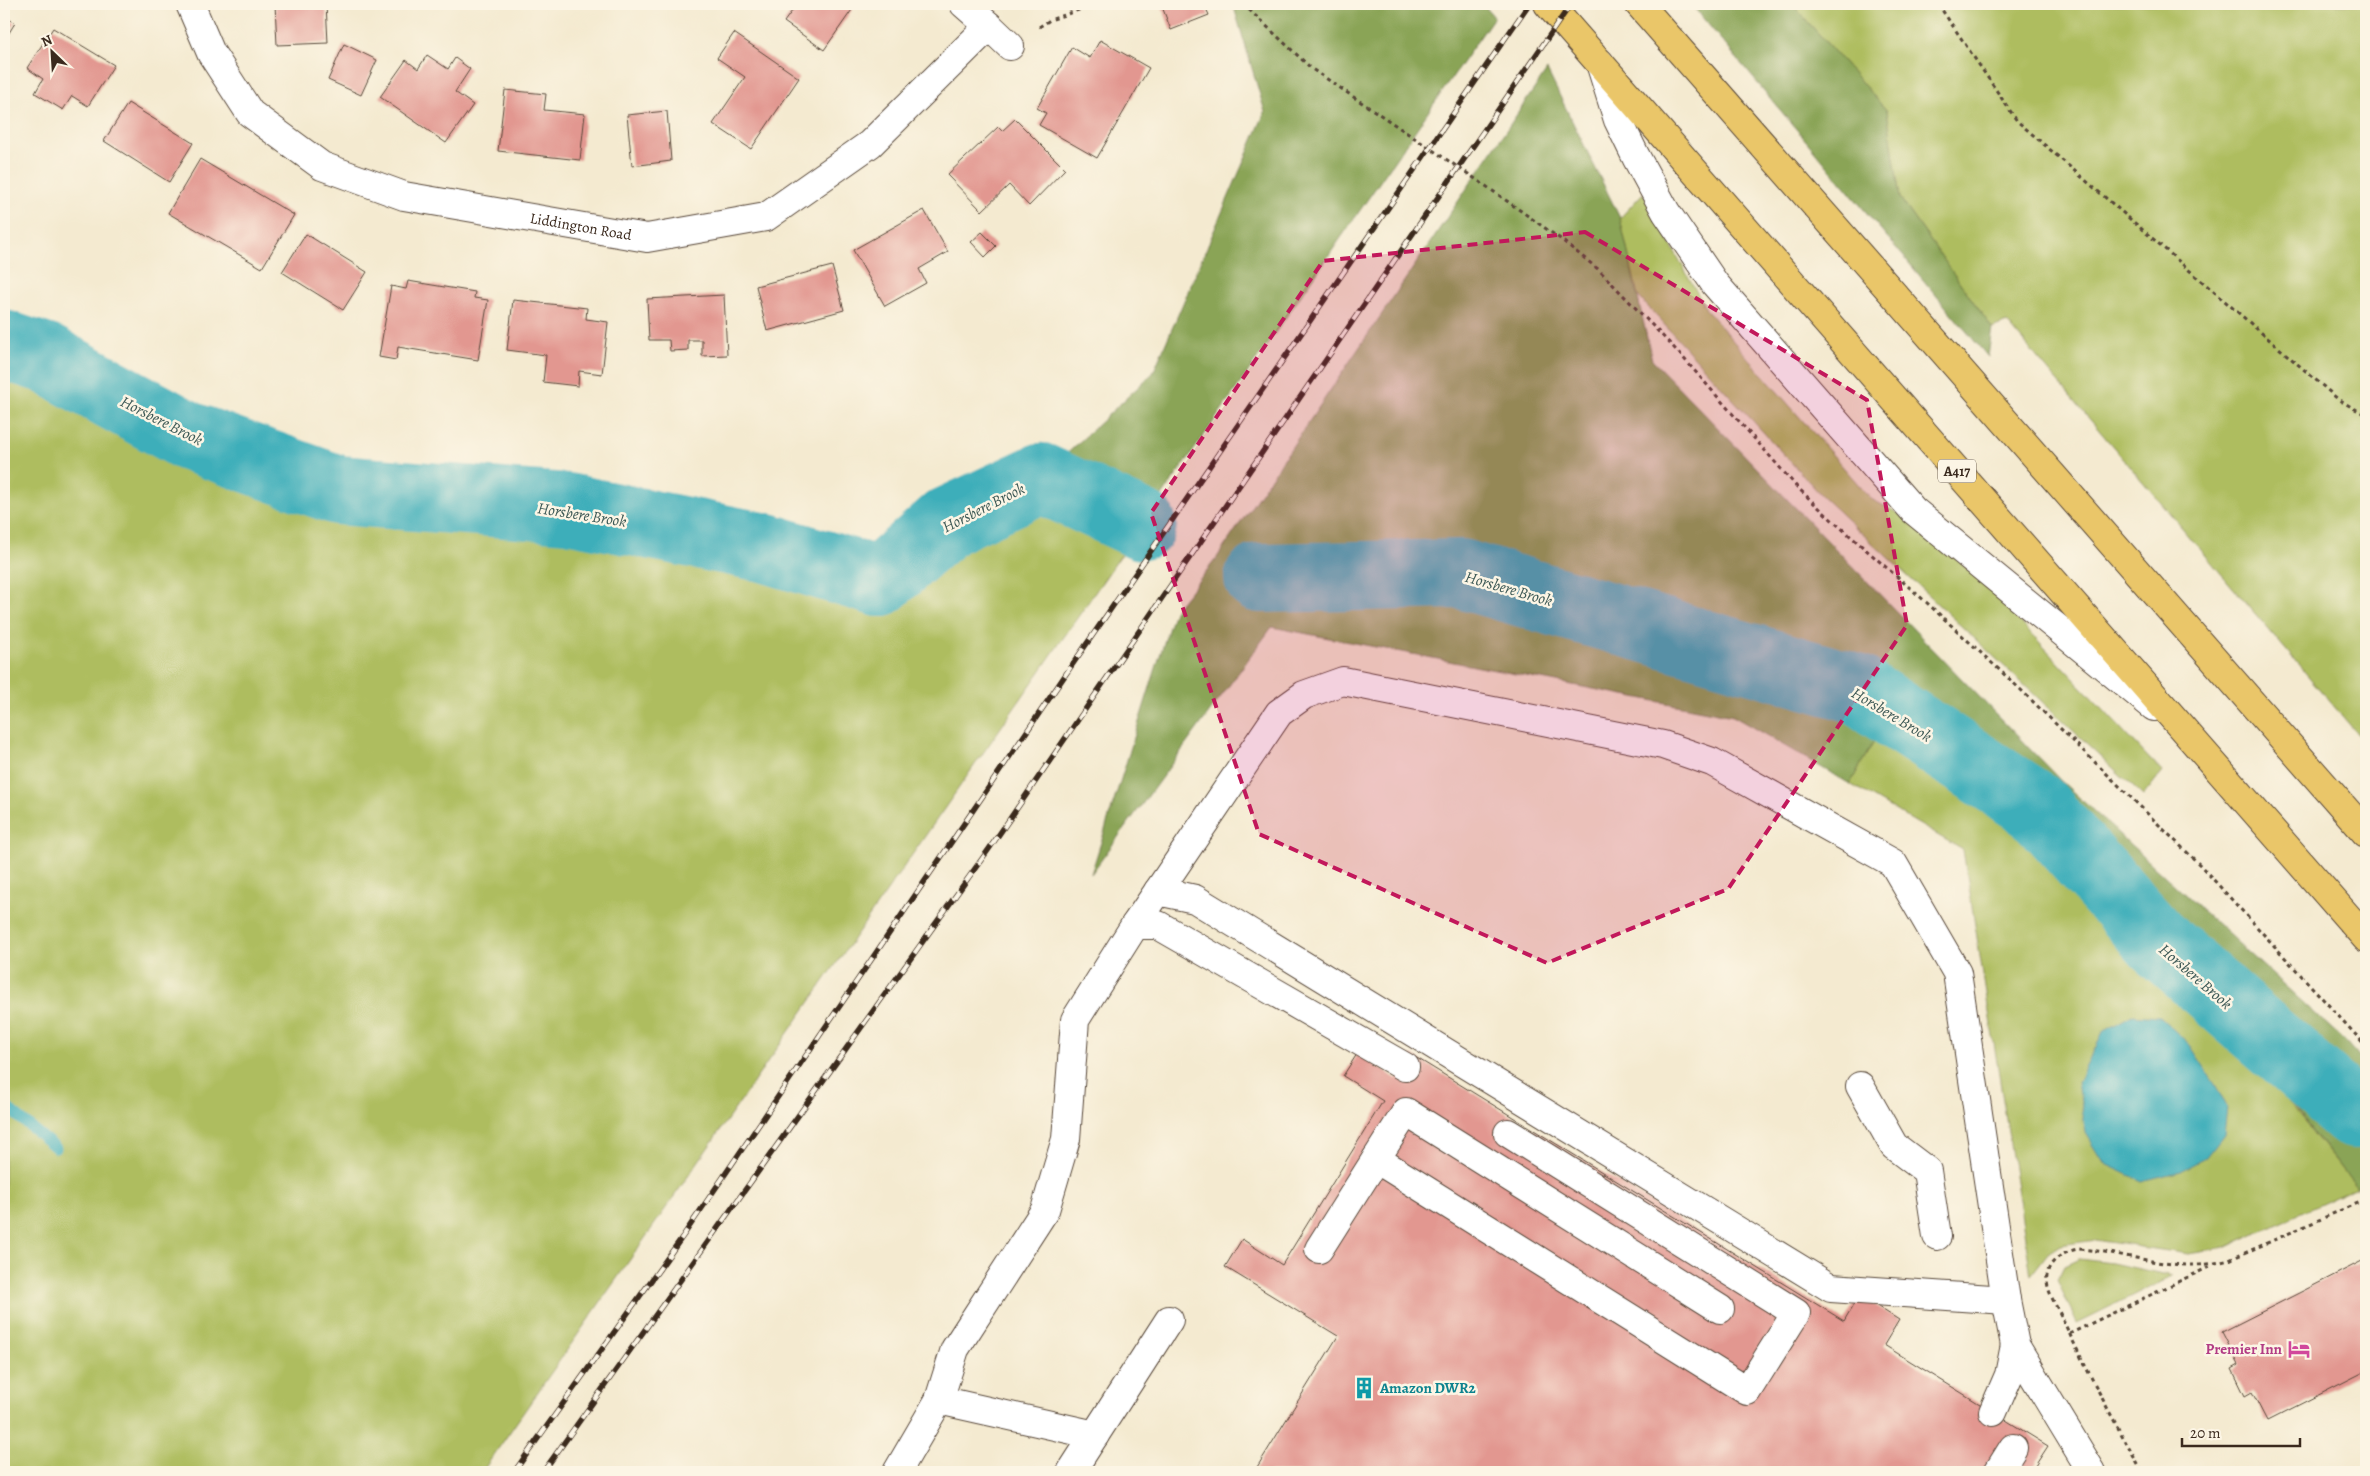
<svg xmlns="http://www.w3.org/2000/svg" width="2370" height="1476" font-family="Alegreya,serif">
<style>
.green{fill:#aebd5f;stroke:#74743e}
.forest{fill:#8aa456;stroke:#62673a}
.water{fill:#3eaeba;stroke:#3c6c6c}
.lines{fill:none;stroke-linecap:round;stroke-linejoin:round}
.stream{stroke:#3eaeba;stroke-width:11}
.river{stroke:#3eaeba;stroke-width:70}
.building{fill:#e29790}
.minor-casing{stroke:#574739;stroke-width:30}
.highway-casing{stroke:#574739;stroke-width:30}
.path{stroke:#574739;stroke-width:3;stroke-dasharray:4 4;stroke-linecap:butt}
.minor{stroke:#fff;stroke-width:28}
.highway{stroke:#eac669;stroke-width:28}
.rail-casing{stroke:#3b2a1e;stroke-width:5.5}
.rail{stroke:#fcf5e5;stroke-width:4;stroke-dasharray:11;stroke-linecap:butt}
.marked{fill:#c2185b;fill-opacity:0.2;stroke:#c2185b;stroke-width:4;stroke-dasharray:10 6;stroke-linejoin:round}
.labels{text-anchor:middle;stroke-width:5;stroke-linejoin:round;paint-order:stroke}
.shield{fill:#fcf5e5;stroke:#75675a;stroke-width:1}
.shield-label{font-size:14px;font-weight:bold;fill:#3b2a1e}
.street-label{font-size:15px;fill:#3b2a1e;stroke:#fcf5e5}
.hotel-label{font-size:15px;font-weight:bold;fill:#b23c85;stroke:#fcf5e5;text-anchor:end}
.culture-label{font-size:15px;font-weight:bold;fill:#0d838f;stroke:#fcf5e5;text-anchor:start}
.water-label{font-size:16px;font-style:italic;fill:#3c5855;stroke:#fcf5e5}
</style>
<rect width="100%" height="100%" fill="#fcf5e5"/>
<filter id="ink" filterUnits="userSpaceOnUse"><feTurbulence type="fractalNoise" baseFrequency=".02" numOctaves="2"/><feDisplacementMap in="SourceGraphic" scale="10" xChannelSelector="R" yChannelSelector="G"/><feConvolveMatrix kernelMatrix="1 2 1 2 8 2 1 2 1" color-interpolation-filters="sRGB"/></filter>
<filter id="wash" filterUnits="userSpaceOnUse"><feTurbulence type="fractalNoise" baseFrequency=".0096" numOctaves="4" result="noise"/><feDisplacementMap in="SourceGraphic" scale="20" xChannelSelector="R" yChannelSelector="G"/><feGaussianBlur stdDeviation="1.12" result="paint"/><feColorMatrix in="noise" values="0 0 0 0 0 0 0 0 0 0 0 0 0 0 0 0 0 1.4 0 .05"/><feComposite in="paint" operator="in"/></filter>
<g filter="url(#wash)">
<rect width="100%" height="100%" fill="#f4ead0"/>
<g class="green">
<polygon points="1792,4 2366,4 2366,744 2007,322 1992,328 1900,198 1887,111"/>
<polygon points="1643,193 1707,311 1871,499 1907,518 1976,575 2162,772 2143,796 1822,496 1638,296 1620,218"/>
<polygon points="4,345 47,359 188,436 338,490 567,508 767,548 879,582 947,522 1041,478 1142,525 482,1472 4,1472"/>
<polygon points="1875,739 1955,778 2157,941 2357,1187 2226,1248 2188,1254 2095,1240 2060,1245 2048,1253 2031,1275 1963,850 1850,784"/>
<polygon points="2079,1259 2112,1263 2172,1276 2077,1323 2057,1280 2064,1266"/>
</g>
<g class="forest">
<polygon points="1233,4 1483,4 1494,17 1142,525 1041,478 1153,373 1265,112"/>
<polygon points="1691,4 1792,4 1887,111 1900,198 1992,328 1988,357"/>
<polygon points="1547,70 1620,218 1652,360 2061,781 2344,1040 2366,1065 2366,1183 2357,1187 2170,952 1955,778 1875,739 1850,784 1733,716 1272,627 1091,874 1174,611 1216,559"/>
</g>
<polygon class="water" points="2132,1015 2160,1017 2190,1045 2216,1085 2227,1107 2224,1135 2206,1158 2181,1171 2142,1181 2105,1164 2086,1133 2078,1082 2104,1031"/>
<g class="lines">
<polyline class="stream" points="4,1105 56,1148"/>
<g class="river">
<polyline points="4,345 47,359 188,436 338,490 567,508 767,548 879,582 947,522 1041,478 1142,525"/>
<polyline points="1259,578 1461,574 1857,689 2036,806 2157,941 2354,1114 2366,1113"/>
</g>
</g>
<g id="blocks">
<g class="building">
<polygon points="275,4 326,4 328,43 277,45"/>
<polygon points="797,4 856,4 824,50 784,22"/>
<polygon points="1161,4 1204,4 1209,15 1171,30"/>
<polygon points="4,16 15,23 4,41"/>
<polygon points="53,28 114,65 88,106 72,96 63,110 35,93 43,79 27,68"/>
<polygon points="734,33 799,78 751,149 713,124 745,77 717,58"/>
<polygon points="1100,40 1149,68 1097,158 1039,125 1046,113 1037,108 1072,47 1090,58"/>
<polygon points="344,44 377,60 361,95 328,80"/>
<polygon points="427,55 448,69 455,58 470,69 455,92 473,105 446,143 380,97 406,60 418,69"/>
<polygon points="505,90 546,94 544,110 585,114 580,160 498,151"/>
<polygon points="128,103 193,143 169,182 104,141"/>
<polygon points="667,111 671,161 632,166 627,115"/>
<polygon points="1015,119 1065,169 1029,206 1009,185 982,211 947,175 998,127 1002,131"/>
<polygon points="200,159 294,215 262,268 168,213"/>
<polygon points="924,210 948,252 919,269 926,283 885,306 853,250"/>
<polygon points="982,232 996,246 985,257 971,242"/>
<polygon points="306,234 367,272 343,310 282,272"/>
<polygon points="832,266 844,310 767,331 756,286"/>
<polygon points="408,281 475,292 474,298 488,300 478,360 398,347 396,360 379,357 391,286 406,289"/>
<polygon points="724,295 727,355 702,356 702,340 688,340 688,350 670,351 669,340 649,340 647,299"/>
<polygon points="513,300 587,308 586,319 608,322 602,374 579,371 578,386 543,382 546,355 507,350"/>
<polygon points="1357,1054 1397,1079 1412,1055 1844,1321 1859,1295 1899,1320 1884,1345 2048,1446 2031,1472 1254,1472 1338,1336 1225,1267 1242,1239 1282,1265 1383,1101 1343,1076"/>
<polygon points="2366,1259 2366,1371 2267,1421 2252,1392 2245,1396 2232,1369 2239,1365 2222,1332"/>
</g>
</g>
</g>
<g filter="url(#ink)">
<use href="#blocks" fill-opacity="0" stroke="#574739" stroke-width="1"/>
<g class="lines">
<g class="minor-casing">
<g id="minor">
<path id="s1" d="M190,4l21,49 39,60 72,53 82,30 243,42 119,-21 104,-73 119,-118 21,20"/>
<polyline points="964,4 989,26"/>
<polyline points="1600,63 1618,120 1636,157 1666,212 1715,284 1913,510 2154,707"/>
<polyline points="1158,891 1195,899 1831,1288 2006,1300"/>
<polyline points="1135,925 1158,925 1405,1067"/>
<polyline points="1860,1086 1894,1146 1927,1171 1937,1236"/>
<polyline points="1376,1159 1406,1112 1720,1309"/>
<polyline points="1319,1249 1376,1159 1747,1391 1796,1313 1508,1133"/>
<polyline points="939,1400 1095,1435"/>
<polyline points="1993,1412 2009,1375 2015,1345"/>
<polyline points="897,1472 939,1400 955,1349 1045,1210 1066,1139 1075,1020 1135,925 1279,713 1304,695 1343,681 1663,745 1712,762 1893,863 1957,973 2006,1300 2015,1345 2092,1472"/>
<polyline points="1071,1472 1169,1320"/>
<polyline points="1998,1472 2013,1448"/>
</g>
</g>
<g class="highway-casing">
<g id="highway">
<polyline points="1548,4 2366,938"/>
<polyline points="1639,4 2366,833"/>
</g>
</g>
<g class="path">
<polyline points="1243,4 1312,69 1483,184 1559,238 1598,269 1678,352 1797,487 1832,520 1926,602 2020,689 2200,865 2366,1046"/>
<polyline points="1938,4 2017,121 2339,400 2366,415"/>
<polyline points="1039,27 1050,20 1096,4"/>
<polyline points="2069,1334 2211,1266"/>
<path d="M2142,1472c-27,-50 -55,-100 -79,-152 -5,-12 -15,-26 -16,-39 -2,-18 15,-29 31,-32 53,3 96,26 151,11l137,-61"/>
</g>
<use href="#minor" class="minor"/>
<use href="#highway" class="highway"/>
<g class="rail-casing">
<g id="rail">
<polyline points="514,1472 683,1236 1070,668 1529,4"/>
<polyline points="543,1472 989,849 1571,4"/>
</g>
</g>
<use href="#rail" class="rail"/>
</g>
</g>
<path class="marked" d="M1585,232l282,168 40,225 -179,264 -181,74 -288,-129 -108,-321 172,-252z"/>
<defs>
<g id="hotel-bare" transform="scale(1.725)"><path d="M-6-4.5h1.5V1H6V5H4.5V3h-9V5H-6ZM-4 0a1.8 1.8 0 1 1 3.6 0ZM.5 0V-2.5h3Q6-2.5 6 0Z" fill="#d1479c" stroke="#fcf5e5" stroke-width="2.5" paint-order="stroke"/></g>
<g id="building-bare" transform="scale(1.725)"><path d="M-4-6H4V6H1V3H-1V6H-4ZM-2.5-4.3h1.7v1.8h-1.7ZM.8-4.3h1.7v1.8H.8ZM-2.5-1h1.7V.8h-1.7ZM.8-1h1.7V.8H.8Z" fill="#0f9aa8" stroke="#fcf5e5" stroke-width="2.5" paint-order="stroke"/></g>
</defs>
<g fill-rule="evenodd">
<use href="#hotel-bare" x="2299" y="1349"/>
<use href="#building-bare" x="1364" y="1388"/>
</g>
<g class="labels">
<rect class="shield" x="1938" y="459.5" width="38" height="23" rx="4"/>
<g class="shield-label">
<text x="1957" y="476">A417</text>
</g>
<g class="street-label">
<text dy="5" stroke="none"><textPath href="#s1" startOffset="481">Liddington Road</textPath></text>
</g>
<g class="hotel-label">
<text x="2282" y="1354">Premier Inn</text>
</g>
<g class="culture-label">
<text x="1380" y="1393">Amazon DWR2</text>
</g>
<g class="water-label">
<text transform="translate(162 420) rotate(27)" y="6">Horsbere Brook</text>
<text transform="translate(983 507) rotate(-27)" y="6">Horsbere Brook</text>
<text transform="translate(582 514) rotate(9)" y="6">Horsbere Brook</text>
<text transform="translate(1509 588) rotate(16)" y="6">Horsbere Brook</text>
<text transform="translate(1892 714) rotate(31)" y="6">Horsbere Brook</text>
<text transform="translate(2196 976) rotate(41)" y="6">Horsbere Brook</text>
</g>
</g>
<rect width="2370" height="1476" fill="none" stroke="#fcf5e5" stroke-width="20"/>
<g transform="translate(52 52) rotate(335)" stroke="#fcf5e5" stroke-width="4" paint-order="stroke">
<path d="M0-4L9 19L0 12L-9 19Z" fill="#3b2a1e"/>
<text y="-8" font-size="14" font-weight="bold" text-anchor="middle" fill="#3b2a1e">N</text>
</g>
<path d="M2182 1438v8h118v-8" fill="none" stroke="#3b2a1e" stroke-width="2.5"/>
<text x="2190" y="1438" font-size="15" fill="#3b2a1e" stroke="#fcf5e5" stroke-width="4" paint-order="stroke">20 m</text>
</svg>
